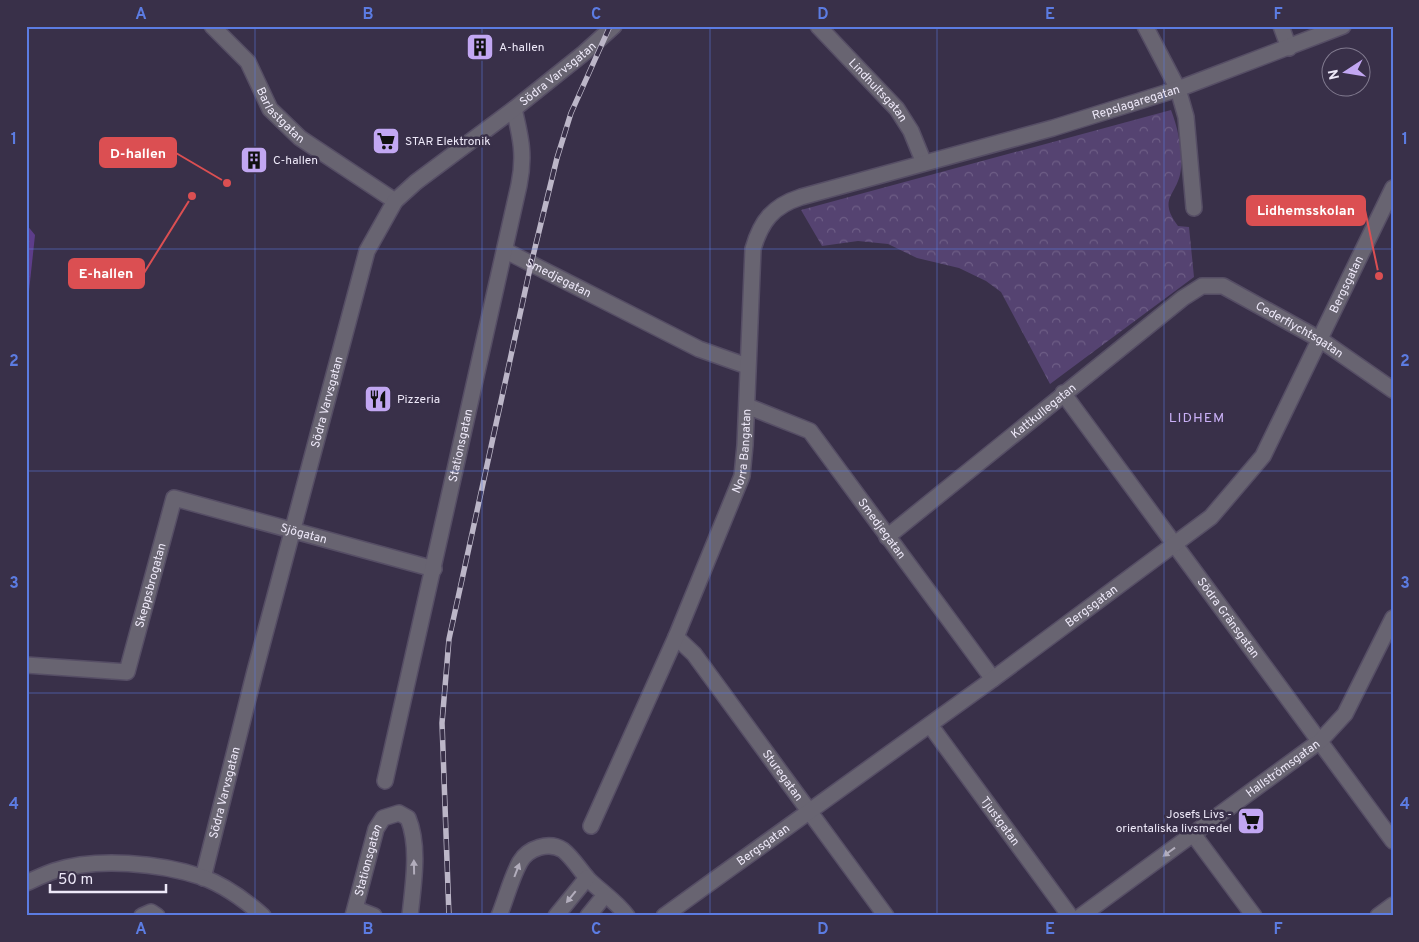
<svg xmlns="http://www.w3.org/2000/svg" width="1419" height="942" font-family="Overpass,sans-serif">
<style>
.forest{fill:url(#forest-crowns)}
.water{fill:url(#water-ripples)}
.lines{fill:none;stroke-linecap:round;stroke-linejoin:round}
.minor-casing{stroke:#564e65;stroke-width:18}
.minor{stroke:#686471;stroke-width:15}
.rail-casing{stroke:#bcb6c8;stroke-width:5.5}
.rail{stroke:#393049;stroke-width:4;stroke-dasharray:11;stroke-linecap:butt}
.oneway{fill:#b2adbc}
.grid{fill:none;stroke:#5c7ce2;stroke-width:1;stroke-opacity:0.55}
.labels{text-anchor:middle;stroke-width:5;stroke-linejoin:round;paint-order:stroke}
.poi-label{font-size:12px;fill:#eee9f9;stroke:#393049;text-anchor:start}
.street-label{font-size:12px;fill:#eee9f9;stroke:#393049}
.neighbourhood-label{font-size:14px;letter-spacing:1px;fill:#c9b0f6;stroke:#393049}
.leader{fill:none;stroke:#db4f52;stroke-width:2}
.callout-dot{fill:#db4f52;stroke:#393049;stroke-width:2}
.callout{fill:#db4f52;stroke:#db4f52;stroke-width:2}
.callout-label{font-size:14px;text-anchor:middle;font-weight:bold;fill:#fff}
.neatline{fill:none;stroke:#5c7ce2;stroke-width:2}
.grid-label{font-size:16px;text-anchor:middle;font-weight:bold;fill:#5c7ce2}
</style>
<defs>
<pattern id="forest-crowns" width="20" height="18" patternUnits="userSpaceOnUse" patternTransform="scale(1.25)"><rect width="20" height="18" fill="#554371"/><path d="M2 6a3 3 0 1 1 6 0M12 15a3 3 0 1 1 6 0" fill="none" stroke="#6e5e86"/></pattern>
<pattern id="water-ripples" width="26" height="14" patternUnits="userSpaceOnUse" patternTransform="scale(1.25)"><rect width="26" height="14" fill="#5d3d8a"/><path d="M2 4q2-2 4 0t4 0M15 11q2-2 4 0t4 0" fill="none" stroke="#75599b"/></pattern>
</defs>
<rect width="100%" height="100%" fill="#393049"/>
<path class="forest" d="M1171,110c7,18 11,38 10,58 -2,27 -25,29 -3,58l11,1 5,50 -144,107 -49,-92 -15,-11 -27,-13 -42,-10 -29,-14 -30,-3 -36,5 -21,-36z"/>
<polygon class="water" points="26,224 35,235 26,319"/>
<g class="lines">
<g class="minor-casing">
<g id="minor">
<path id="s1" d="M212,26l36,36 22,47 30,29 95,63"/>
<path id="s2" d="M818,26l79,83 14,22 13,32"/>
<polyline points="1145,26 1178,89 1186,117 1194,208"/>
<polyline points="1281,26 1289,48"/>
<path id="s3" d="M506,251l193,98 48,17"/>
<path id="s4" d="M1063,393l330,448"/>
<path id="s5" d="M747,406l63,25 183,248"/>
<path id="s6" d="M887,537l296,-239 19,-12h21l98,54 72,50"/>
<path id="s7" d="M676,637l18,17 192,262"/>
<path id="s8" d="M26,665l101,7 47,-174 260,71"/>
<path id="s9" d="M930,725l140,191"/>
<path id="s10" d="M385,781l134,-596c6,-29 2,-47 -5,-76"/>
<path id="s11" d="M591,826l85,-189 66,-161 3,-31 8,-196c8,-28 20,-43 48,-52l252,-69 125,-39 165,-63"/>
<polyline points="1193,834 1254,916"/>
<path id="s12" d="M203,878l52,-207 112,-420 28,-50 21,-19 98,-73 70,-56 30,-27"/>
<path d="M26,883c9,-4 19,-9 28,-12 43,-14 106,-8 148,6 22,8 44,24 61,39"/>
<polyline points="356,909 374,916"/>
<polyline points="142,916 151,912 157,916"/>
<path id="s13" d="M353,916l23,-87 7,-11 16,-5 9,5c12,29 5,67 2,98"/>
<path d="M499,916c7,-17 12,-38 21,-54 8,-14 29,-21 43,-12 10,8 16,19 25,29 12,12 29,23 39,37"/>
<polyline points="556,916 587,878"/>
<polyline points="588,916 605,895"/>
<path id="s14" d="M664,916l329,-237 218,-162 52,-61 130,-268"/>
<path id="s15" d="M1081,916l239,-175 25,-27 48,-96"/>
<polyline points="1378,916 1393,905"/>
</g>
</g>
<use href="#minor" class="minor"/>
<g class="rail-casing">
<polyline id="rail" points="449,916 442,723 449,639 531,264 557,158 571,113 610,26"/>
</g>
<use href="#rail" class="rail"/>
</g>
<defs><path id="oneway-solid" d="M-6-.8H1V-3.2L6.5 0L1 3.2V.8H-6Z" transform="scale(1.25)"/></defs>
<g class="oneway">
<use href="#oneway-solid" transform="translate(1169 852) rotate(144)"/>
<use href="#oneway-solid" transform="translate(414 867) rotate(-91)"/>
<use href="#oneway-solid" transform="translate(517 870) rotate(-69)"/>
<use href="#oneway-solid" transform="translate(571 897) rotate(129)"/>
</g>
<path class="grid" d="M255,26v890M482,26v890M710,26v890M937,26v890M1164,26v890M26,249h1367M26,471h1367M26,693h1367"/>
<defs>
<g id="building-square" transform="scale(1.4375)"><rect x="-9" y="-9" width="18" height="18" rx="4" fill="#c2a7f2" stroke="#393049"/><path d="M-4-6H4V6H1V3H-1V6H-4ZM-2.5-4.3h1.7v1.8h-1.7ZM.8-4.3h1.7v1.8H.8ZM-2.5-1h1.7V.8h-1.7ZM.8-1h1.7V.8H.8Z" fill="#111"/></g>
<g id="supermarket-square" transform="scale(1.4375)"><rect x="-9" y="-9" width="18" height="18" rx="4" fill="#c2a7f2" stroke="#393049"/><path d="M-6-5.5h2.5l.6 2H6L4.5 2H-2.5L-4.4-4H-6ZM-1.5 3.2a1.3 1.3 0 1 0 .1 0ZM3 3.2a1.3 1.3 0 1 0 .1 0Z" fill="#111"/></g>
<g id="restaurant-square" transform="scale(1.4375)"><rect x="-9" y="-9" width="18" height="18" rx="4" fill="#c2a7f2" stroke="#393049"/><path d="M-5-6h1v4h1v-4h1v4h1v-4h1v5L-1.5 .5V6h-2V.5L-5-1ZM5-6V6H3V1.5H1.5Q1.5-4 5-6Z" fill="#111"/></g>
</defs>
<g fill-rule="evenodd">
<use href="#building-square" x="480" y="47"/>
<use href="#supermarket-square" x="386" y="141"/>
<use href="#building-square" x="254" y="160"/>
<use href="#restaurant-square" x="378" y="399"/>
<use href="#supermarket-square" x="1251" y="821"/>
</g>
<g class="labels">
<g class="poi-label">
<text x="499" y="51">A-hallen</text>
<text x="405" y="145">STAR Elektronik</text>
<text x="273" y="164">C-hallen</text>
<text x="397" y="403">Pizzeria</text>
<text x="1232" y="818" text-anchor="end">Josefs Livs -<tspan x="1232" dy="14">orientaliska livsmedel</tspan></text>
</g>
<g class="street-label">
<text dy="4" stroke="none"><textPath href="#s12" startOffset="912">Södra Varvsgatan</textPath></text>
<text dy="4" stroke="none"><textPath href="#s2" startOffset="88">Lindhultsgatan</textPath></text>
<text dy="4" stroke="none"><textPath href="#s11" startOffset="1031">Repslagaregatan</textPath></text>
<text dy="4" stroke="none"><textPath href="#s1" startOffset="114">Barlastgatan</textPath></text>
<text dy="4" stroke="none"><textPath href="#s3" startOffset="59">Smedjegatan</textPath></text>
<text dy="4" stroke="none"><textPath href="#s14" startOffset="948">Bergsgatan</textPath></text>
<text dy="4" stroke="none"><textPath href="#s6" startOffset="512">Cederflychtsgatan</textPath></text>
<text dy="4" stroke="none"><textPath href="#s12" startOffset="492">Södra Varvsgatan</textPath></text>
<text dy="4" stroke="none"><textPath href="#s6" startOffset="201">Kattkullegatan</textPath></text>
<text dy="4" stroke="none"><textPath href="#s10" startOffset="344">Stationsgatan</textPath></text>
<text dy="4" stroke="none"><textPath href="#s11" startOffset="406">Norra Bangatan</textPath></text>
<text dy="4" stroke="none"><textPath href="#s5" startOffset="189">Smedjegatan</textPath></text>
<text dy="4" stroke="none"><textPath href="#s8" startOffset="416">Sjögatan</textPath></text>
<text dy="4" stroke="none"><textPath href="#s8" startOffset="191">Skeppsbrogatan</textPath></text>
<text dy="4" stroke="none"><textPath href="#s14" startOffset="528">Bergsgatan</textPath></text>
<text dy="4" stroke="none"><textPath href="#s4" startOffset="279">Södra Gränsgatan</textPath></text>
<text dy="4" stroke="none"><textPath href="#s15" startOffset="250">Hallströmsgatan</textPath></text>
<text dy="4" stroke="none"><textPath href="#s7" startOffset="175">Sturegatan</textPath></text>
<text dy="4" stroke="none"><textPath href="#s12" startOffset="88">Södra Varvsgatan</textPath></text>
<text dy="4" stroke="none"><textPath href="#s9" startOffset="119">Tjustgatan</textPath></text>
<text dy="4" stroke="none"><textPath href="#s14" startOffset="122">Bergsgatan</textPath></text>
<text dy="4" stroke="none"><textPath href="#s13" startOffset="58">Stationsgatan</textPath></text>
</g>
<g class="neighbourhood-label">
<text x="1197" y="422">LIDHEM</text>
</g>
</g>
<path class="leader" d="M227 183L176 153M1379 276L1365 210M192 196L144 273"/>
<g class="callout-dot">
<circle cx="227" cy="183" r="5"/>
<circle cx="1379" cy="276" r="5"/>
<circle cx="192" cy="196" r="5"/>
</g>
<g class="callout">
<rect x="100" y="138" width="76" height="29" rx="5"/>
<rect x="1247" y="196" width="118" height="29" rx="5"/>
<rect x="69" y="259" width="75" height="29" rx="5"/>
</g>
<g class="callout-label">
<text x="138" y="158">D-hallen</text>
<text x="1306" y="215">Lidhemsskolan</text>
<text x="106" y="278">E-hallen</text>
</g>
<rect width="1419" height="942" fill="none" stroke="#393049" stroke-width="55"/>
<g transform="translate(1346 72) rotate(258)"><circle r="24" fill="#393049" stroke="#817a8f"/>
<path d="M0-4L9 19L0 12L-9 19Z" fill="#c2a7f2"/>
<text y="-8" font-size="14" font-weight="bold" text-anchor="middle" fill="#eee9f9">N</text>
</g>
<path d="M50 884v8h116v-8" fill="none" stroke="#eee9f9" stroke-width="2.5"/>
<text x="58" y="884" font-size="15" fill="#eee9f9" stroke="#393049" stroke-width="4" paint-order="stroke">50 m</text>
<rect x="28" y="28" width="1364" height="886" class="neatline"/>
<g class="grid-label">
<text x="141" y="19">A</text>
<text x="368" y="19">B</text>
<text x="596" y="19">C</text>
<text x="823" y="19">D</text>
<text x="1050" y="19">E</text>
<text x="1278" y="19">F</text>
<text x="14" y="144">1</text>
<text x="1405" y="144">1</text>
<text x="14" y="366">2</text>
<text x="1405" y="366">2</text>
<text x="14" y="588">3</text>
<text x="1405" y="588">3</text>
<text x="14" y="809">4</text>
<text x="1405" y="809">4</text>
<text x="141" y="934">A</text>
<text x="368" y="934">B</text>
<text x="596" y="934">C</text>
<text x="823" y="934">D</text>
<text x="1050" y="934">E</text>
<text x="1278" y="934">F</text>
</g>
</svg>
